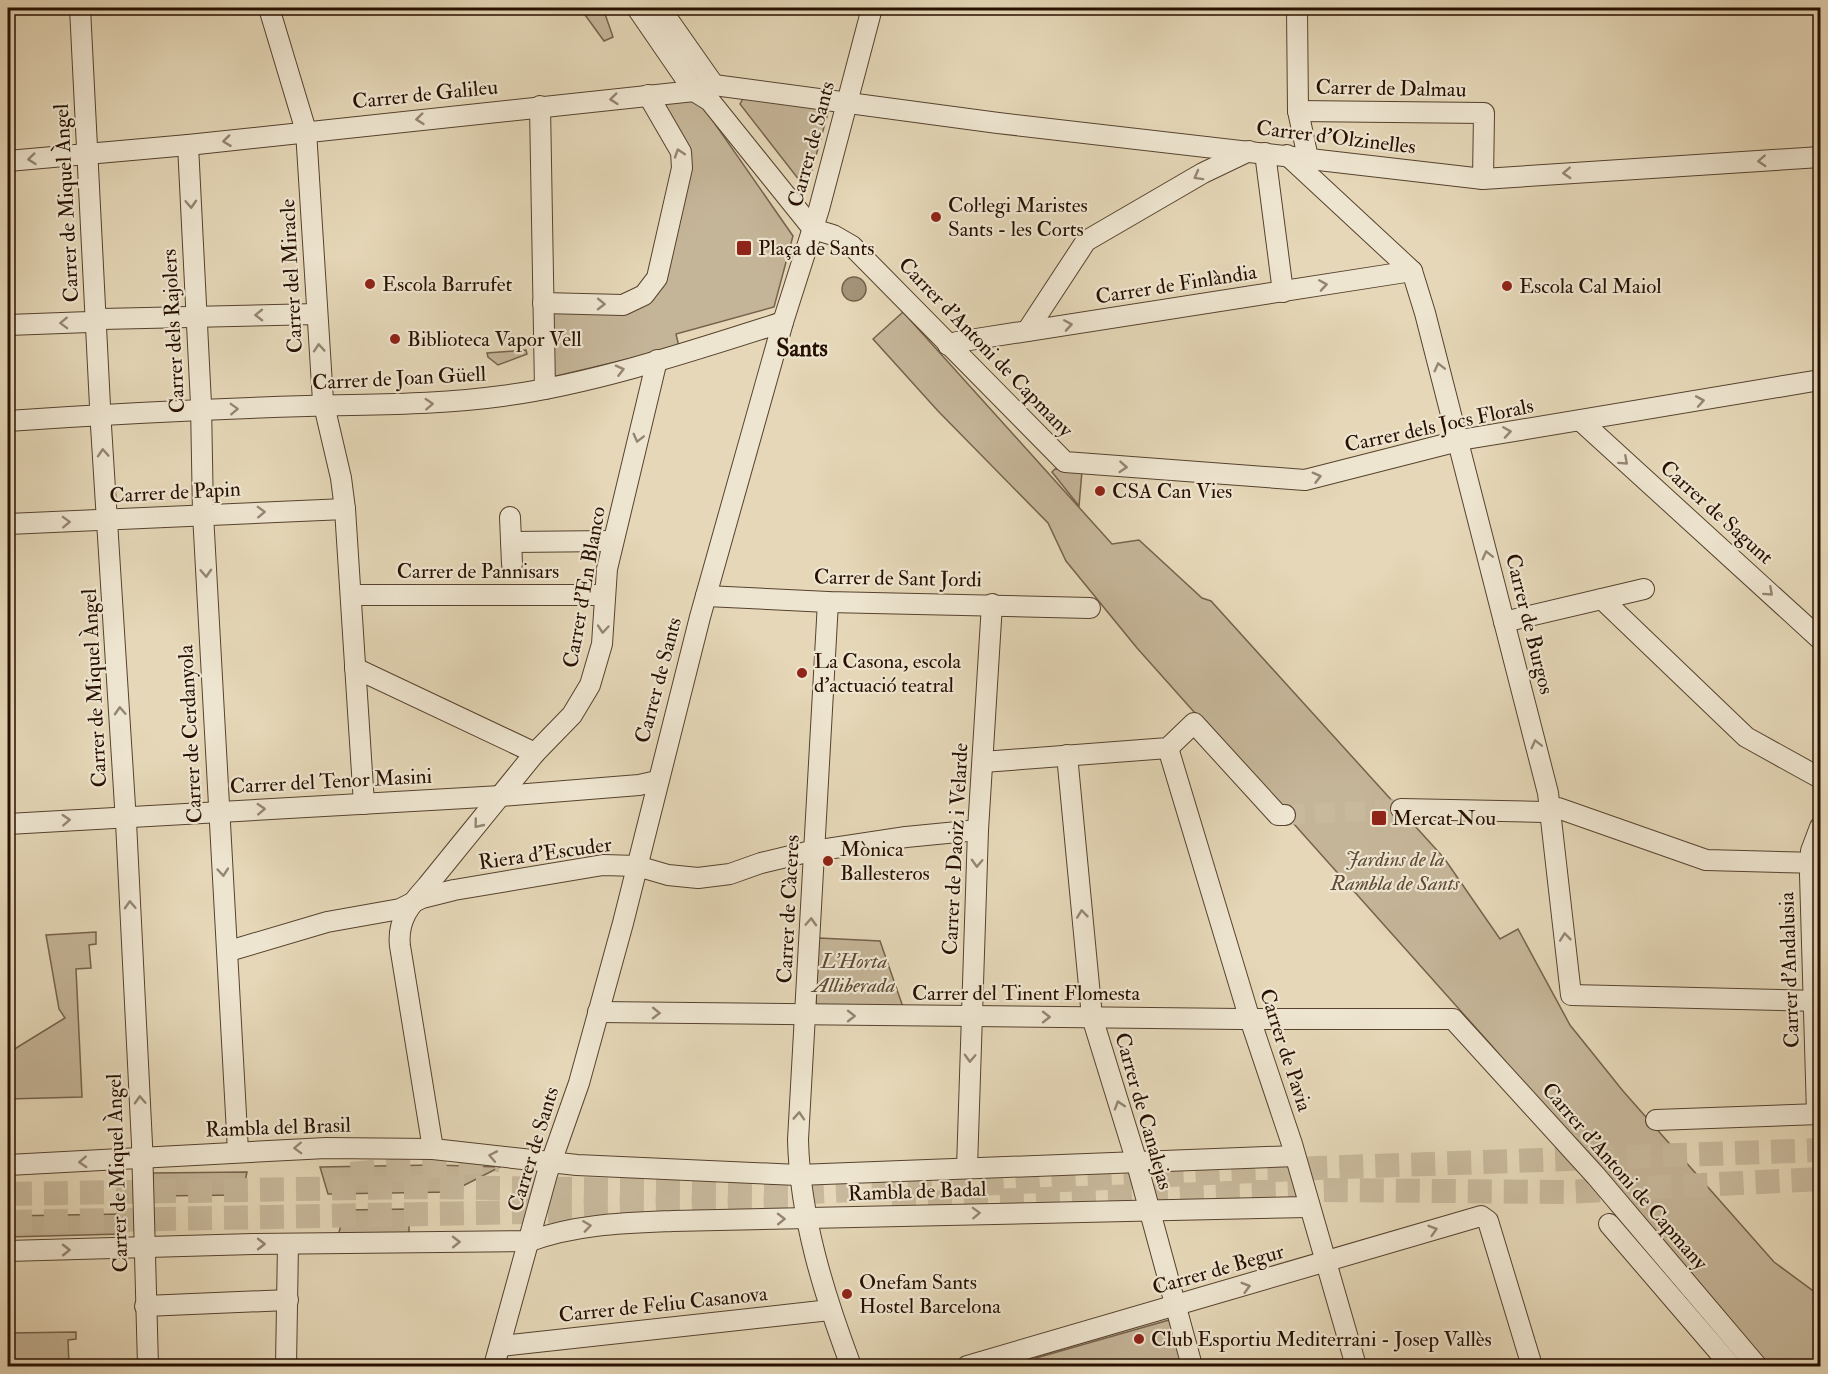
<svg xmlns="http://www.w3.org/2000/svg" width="1828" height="1374" font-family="'IM FELL Double Pica',serif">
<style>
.green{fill:#c5b598;stroke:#76624c;stroke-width:1.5}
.water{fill:#a49379;stroke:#725f49;stroke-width:1.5}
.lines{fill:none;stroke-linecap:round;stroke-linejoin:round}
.minor-tunnel{stroke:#c8b99c;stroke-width:20;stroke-dasharray:20 10;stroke-linecap:butt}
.major-tunnel{stroke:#c8b99c;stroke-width:24;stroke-dasharray:24 12;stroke-linecap:butt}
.minor-casing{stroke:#56422e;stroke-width:22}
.minor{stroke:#eee5d0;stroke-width:20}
.oneway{stroke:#948572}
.poi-dot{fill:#8f2418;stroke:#eee5d0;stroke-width:2}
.labels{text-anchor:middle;stroke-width:4.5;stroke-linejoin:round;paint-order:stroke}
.street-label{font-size:21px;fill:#271000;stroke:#eee5d0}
.poi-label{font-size:21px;fill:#271000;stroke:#eee5d0;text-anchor:start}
.park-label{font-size:21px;font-style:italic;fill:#5e4a35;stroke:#eee5d0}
.quarter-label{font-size:24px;font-weight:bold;fill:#271000;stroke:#eee5d0}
</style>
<rect width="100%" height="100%" fill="#e5d7b7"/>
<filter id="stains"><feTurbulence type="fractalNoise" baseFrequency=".00333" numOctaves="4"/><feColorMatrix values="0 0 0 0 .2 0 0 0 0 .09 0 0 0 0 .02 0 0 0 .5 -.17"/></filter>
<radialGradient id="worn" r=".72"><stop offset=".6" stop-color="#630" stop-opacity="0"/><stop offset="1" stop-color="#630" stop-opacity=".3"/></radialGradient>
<g class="green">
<polygon points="580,8 603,8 613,37 604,41"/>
<polygon points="744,97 822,104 828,113 808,184 803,185 740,104"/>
<polygon points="655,101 693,101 704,108 793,236 774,307 676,334 679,347 548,378 548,307 640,302 685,169"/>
<polygon points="903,312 1112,544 1139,540 1202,598 1211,601 1444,858 1500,939 1518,929 1570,1025 1623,1091 1774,1262 1820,1296 1820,1366 1763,1366 1492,1046 1137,648 1066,561 1048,523 938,411 873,339"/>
<polygon points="526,350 527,354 498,365 488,357 487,353"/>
<polygon points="1055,469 1082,471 1079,506 1052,472"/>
<polygon points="96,932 96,944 89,945 91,968 76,969 82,1097 8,1099 8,1053 65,1018 59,1009 46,935"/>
<polygon points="819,938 880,941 903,1007 816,1005"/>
<polygon points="435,1165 500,1167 451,1192 328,1194 320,1167"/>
<polygon points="8,1172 14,1172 15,1197 8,1198"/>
<polygon points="247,1172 242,1195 154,1196 153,1173"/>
<polygon points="409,1209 409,1236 338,1236 345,1210"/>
<polygon points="122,1214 121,1234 8,1237 8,1216"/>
<polygon points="1169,1320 1183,1366 1038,1366 1036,1358"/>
<polygon points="76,1332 76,1339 68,1340 69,1366 13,1366 10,1333"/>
</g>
<circle class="water" cx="854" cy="289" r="12"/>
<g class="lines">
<polyline class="minor-tunnel" points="1285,815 1401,809"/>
<g class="major-tunnel">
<polyline points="351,1174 498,1160"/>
<polyline points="8,1194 416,1187 810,1192 1317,1168 1820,1150"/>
<polyline points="892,1204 1324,1190 1564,1192 1820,1179"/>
<polyline points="8,1222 788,1207"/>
</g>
<g class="minor-casing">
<g id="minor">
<polyline points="80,8 101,426 126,822 142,1144 148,1366"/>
<polyline points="269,8 306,131 323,401 341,478 345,509 364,804"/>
<polyline points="637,8 694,91 710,101 813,229"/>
<polyline points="660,8 714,85"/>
<polyline points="1297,8 1298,111 1308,158"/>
<polyline points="540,106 545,389"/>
<polyline points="1298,111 1484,113 1483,179"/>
<polyline points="188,145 201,404 203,514 238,1151"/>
<polyline points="1265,153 1283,292"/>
<polyline points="1287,155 1412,271 1425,313 1548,793 1571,995 1820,1001"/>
<polyline points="8,161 188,145 694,91 714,85 998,123 1483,179 1820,157"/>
<polyline points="813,229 833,235 852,246 1065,462 1305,480 1466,439 1820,380"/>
<polyline points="543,303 623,305 644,295 657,278 682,168 681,152 648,95"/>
<polyline points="8,325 89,322 101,319 317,314"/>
<polyline points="1027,331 1086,241 1203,173 1249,151"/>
<polyline points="948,345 957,342 1412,271"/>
<path d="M8,421c99,-7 199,-12 299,-15 65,-2 130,-1 195,-10 91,-12 193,-46 281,-74"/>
<polyline points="1581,421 1820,639"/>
<polyline points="510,517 512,564"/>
<polyline points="8,524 345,509"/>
<polyline points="511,542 613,541"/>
<polyline points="351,595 605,595"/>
<polyline points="706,596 828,602 1090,608"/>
<polyline points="1602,599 1746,737 1820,778"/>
<path d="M828,602l-30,538c2,78 26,154 53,226"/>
<polyline points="1504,622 1644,589"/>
<polyline points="355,668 535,753"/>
<polyline points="1168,748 1247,1010 1292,1144 1356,1366"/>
<polyline points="1067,755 1092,1017 1134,1153 1192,1366"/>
<polyline points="983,762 1168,748 1194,723 1278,815 1285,815"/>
<polyline points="1401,809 1544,812 1558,808 1706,860 1820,863"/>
<polyline points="8,824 501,796 639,785 657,781"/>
<polyline points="229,951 327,922 400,909 422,898 454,890 603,865 637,866 668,875 698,878 730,874 761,863 807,852 906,837 978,830"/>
<polyline points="598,1012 1241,1019 1453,1019 1596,1176 1757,1366"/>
<polyline points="1817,1113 1810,875 1811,851 1820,827"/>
<polyline points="1656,1120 1820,1114"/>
<path d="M433,1149l-33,-203c-3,-26 10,-41 27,-60l108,-133 37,-38 18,-30 12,-41 5,-75 50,-209"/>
<polyline points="8,1165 326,1148 433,1149 577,1165 798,1175 1295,1156"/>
<polyline points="967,1168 978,830 992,604"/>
<polyline points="1609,1224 1731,1366"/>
<path d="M8,1251l245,-7 277,-3c47,-17 94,-18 143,-20l635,-14"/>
<polyline points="145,1306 288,1300"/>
<polyline points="501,1346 830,1310"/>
<polyline points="286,1366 288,1244"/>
<polyline points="494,1366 547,1174 579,1083 623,923 700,617 783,322 819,209 872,8"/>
<polyline points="967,1366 1481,1216 1488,1221 1532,1366"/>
</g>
</g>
<use href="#minor" class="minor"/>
</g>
<defs><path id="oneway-chevron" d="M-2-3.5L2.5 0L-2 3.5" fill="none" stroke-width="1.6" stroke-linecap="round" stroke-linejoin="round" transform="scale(1.5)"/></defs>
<g class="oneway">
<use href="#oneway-chevron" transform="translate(614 99) rotate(174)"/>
<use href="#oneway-chevron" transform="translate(420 119) rotate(174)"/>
<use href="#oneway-chevron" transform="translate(227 141) rotate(173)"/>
<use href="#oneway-chevron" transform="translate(679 153) rotate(-108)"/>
<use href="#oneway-chevron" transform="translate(32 159) rotate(174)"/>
<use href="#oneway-chevron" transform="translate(1762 161) rotate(177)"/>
<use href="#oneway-chevron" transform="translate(1567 173) rotate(177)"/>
<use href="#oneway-chevron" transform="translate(1198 176) rotate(151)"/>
<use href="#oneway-chevron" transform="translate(191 204) rotate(87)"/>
<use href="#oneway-chevron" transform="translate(1323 285) rotate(-9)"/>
<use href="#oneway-chevron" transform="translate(601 304) rotate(1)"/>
<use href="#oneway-chevron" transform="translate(259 315) rotate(179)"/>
<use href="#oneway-chevron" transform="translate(64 323) rotate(178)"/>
<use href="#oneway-chevron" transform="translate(1068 325) rotate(-9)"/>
<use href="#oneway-chevron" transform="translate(319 348) rotate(-94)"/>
<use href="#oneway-chevron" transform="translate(1439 367) rotate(-104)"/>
<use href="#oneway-chevron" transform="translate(620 370) rotate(-14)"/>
<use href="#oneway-chevron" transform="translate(1700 401) rotate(-10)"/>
<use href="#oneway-chevron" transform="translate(429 404) rotate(-3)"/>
<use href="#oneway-chevron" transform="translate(234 409) rotate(-2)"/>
<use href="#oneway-chevron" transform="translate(1507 432) rotate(-9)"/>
<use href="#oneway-chevron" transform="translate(638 438) rotate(104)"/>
<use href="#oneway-chevron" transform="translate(103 453) rotate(-94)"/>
<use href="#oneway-chevron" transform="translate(1624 461) rotate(42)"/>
<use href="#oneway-chevron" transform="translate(1123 467) rotate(4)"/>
<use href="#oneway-chevron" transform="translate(1317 477) rotate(-15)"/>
<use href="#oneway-chevron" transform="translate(261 512) rotate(-2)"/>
<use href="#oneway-chevron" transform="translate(66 522) rotate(-2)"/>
<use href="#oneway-chevron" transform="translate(1487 555) rotate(-104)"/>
<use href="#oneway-chevron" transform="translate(206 573) rotate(87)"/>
<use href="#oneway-chevron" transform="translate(1769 592) rotate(42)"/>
<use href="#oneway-chevron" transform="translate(603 629) rotate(95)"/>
<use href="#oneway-chevron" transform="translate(120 711) rotate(-93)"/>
<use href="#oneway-chevron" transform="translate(1536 744) rotate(-104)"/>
<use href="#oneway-chevron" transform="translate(261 809) rotate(-3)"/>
<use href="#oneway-chevron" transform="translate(66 820) rotate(-3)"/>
<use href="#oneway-chevron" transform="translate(478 824) rotate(129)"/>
<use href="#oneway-chevron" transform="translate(977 863) rotate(92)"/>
<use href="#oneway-chevron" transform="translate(223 872) rotate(85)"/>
<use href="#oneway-chevron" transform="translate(130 905) rotate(-93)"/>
<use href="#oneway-chevron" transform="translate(1082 914) rotate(-96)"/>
<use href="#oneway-chevron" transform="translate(811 922) rotate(-87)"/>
<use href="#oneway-chevron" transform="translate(1565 937) rotate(-96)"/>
<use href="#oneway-chevron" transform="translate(656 1013) rotate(1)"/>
<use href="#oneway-chevron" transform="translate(851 1016)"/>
<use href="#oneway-chevron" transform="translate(1046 1017)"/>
<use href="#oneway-chevron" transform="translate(970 1058) rotate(92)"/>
<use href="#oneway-chevron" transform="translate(140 1100) rotate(-93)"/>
<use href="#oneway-chevron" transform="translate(1119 1105) rotate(-107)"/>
<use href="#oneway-chevron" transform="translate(799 1116) rotate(-86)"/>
<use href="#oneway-chevron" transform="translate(298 1148) rotate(178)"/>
<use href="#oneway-chevron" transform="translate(493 1156) rotate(-169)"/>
<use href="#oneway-chevron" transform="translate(83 1162) rotate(177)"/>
<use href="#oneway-chevron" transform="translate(976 1213) rotate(-2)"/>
<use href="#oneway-chevron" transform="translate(781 1219) rotate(-1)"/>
<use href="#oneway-chevron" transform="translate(587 1226) rotate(-8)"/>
<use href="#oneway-chevron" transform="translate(1433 1230) rotate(-17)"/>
<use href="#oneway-chevron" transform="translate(456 1242) rotate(-1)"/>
<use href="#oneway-chevron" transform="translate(261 1244)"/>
<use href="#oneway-chevron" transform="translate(66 1250) rotate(-1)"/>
<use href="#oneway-chevron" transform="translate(1246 1287) rotate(-16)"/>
</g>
<g class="poi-dot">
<circle cx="936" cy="217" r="6"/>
<rect x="736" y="240" width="16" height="16" rx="3"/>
<circle cx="370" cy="284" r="6"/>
<circle cx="1507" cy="286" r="6"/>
<circle cx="395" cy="339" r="6"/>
<circle cx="1100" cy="491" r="6"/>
<circle cx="802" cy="673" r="6"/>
<rect x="1371" y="810" width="16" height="16" rx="3"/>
<circle cx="828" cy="861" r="6"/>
<circle cx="847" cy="1294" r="6"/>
<circle cx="1139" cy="1339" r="6"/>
</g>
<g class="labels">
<g class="street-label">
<text transform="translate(1391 88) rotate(1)" y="7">Carrer de Dalmau</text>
<text transform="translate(425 94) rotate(-6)" y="7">Carrer de Galileu</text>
<text transform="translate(1336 137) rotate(7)" y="7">Carrer d'Olzinelles</text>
<text transform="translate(811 144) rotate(-75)" y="7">Carrer de Sants</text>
<text transform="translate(66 203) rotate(-93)" y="7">Carrer de Miquel Àngel</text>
<text transform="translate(291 276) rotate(-93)" y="7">Carrer del Miracle</text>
<text transform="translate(1176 284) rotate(-9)" y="7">Carrer de Finlàndia</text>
<text transform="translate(173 331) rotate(-93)" y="7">Carrer dels Rajolers</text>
<text transform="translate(986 347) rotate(46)" y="7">Carrer d'Antoni de Capmany</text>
<text transform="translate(399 378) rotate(-3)" y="7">Carrer de Joan Güell</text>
<text transform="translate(1439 425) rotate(-12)" y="7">Carrer dels Jocs Florals</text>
<text transform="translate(175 492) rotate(-3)" y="7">Carrer de Papin</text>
<text transform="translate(1717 512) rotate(42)" y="7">Carrer de Sagunt</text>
<text x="478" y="578">Carrer de Pannisars</text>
<text transform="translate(898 578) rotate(1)" y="7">Carrer de Sant Jordi</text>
<text transform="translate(584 587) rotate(-80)" y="7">Carrer d'En Blanco</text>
<text transform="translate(1530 624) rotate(76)" y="7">Carrer de Burgos</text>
<text transform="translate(658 680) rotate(-75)" y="7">Carrer de Sants</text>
<text transform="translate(94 688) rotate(-93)" y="7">Carrer de Miquel Àngel</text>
<text transform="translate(190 734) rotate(-93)" y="7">Carrer de Cerdanyola</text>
<text transform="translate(331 781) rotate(-3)" y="7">Carrer del Tenor Masini</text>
<text transform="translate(955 849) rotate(-87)" y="7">Carrer de Daoiz i Velarde</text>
<text transform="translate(545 853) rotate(-8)" y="7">Riera d'Escuder</text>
<text transform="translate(788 909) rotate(-87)" y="7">Carrer de Càceres</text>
<text transform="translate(1789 970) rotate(-92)" y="7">Carrer d'Andalusia</text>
<text x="1026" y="1000">Carrer del Tinent Flomesta</text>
<text transform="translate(1286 1050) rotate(72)" y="7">Carrer de Pavia</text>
<text transform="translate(1144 1111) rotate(74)" y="7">Carrer de Canalejas</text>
<text transform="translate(278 1127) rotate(-2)" y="7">Rambla del Brasil</text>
<text transform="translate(533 1149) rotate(-73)" y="7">Carrer de Sants</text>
<text transform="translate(117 1173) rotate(-92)" y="7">Carrer de Miquel Àngel</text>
<text transform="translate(1625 1176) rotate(49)" y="7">Carrer d'Antoni de Capmany</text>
<text transform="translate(917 1191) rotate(-2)" y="7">Rambla de Badal</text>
<text transform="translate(1218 1269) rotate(-16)" y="7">Carrer de Begur</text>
<text transform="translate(663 1304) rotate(-6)" y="7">Carrer de Feliu Casanova</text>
</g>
<g class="poi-label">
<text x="948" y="212">Col·legi Maristes<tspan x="948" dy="24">Sants - les Corts</tspan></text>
<text x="758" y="255">Plaça de Sants</text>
<text x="382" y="291">Escola Barrufet</text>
<text x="1519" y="293">Escola Cal Maiol</text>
<text x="407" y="346">Biblioteca Vapor Vell</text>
<text x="1112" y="498">CSA Can Vies</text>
<text x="814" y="668">La Casona, escola<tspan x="814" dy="24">d'actuació teatral</tspan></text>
<text x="1392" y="825">Mercat Nou</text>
<text x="840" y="856">Mònica<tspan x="840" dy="24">Ballesteros</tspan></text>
<text x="859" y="1289">Onefam Sants<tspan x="859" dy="24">Hostel Barcelona</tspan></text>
<text x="1151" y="1346">Club Esportiu Mediterrani - Josep Vallès</text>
</g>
<g class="park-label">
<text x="1395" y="866">Jardins de la<tspan x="1395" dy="24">Rambla de Sants</tspan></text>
<text x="854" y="968">L'Horta<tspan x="854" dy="24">Alliberada</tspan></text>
</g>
<g class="quarter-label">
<text x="802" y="356">Sants</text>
</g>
</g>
<rect width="1828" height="1374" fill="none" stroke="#e5d7b7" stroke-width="30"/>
<rect x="9" y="9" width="1810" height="1356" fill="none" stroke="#271000" stroke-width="3"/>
<rect x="15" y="15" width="1798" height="1344" fill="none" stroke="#271000" stroke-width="1.5"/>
<rect width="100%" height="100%" filter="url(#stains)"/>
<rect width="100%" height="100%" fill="url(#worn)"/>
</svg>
